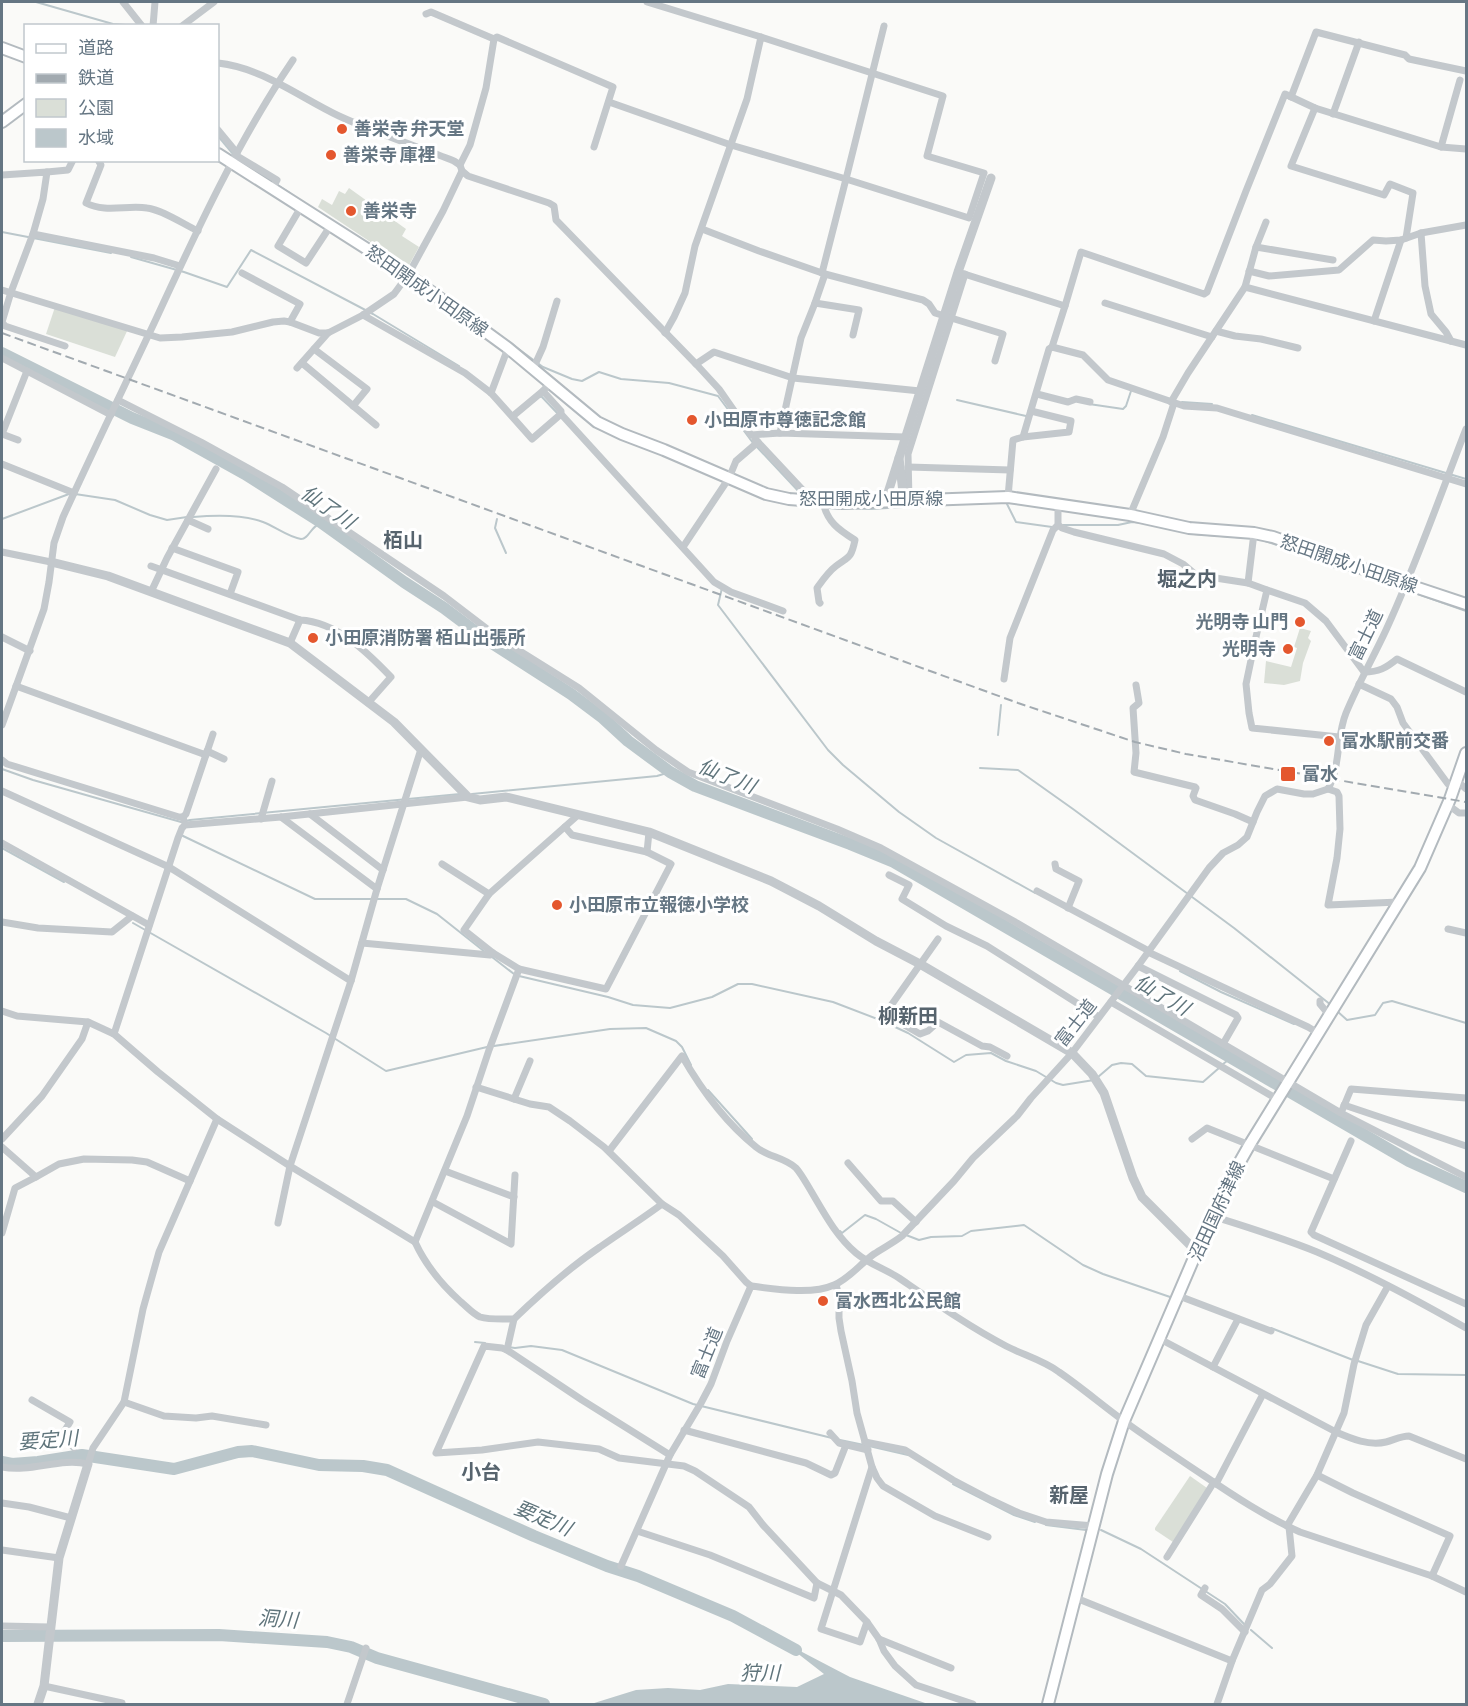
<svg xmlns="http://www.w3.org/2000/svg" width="1468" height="1706" font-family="'Asap Condensed','Noto Sans JP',sans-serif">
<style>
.green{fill:#dadfd7}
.water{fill:#bbc7cb}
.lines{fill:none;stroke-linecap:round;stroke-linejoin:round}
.stream{stroke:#bbc7cb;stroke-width:2}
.river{stroke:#bbc7cb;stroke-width:12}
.secondary-casing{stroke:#b3babf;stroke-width:14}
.minor{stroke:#c3c8cc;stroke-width:7}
.tertiary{stroke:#c3c8cc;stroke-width:9}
.secondary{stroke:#fff;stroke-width:10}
.rail{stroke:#a2aab0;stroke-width:2;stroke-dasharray:9 4.5;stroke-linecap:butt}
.poi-dot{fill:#e4572e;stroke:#fff;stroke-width:2}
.labels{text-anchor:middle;stroke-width:6;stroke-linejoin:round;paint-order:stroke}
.poi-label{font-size:18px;font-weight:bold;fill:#657683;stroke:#fff;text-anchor:start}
.street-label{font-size:18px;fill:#657683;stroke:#fff}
.water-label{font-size:20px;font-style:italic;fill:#60757c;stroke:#fff}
.neighbourhood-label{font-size:20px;font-weight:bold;fill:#57646e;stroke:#fff}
</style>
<rect width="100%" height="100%" fill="#fafaf8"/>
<g class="green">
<polygon points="349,188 406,229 402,236 419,247 408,267 318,207 322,199 332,205 339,191 345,194"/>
<polygon points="55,307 128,329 115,357 46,334"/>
<polygon points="1300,628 1311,631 1308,638 1311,641 1303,663 1300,681 1284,685 1264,683 1266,661 1291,667 1297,648 1294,647"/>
<polygon points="1190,1476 1207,1488 1173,1542 1155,1530 1155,1528"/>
</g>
<polygon class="water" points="783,1642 850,1677 928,1704 591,1704 636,1690 668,1688 700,1690 728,1684 797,1687 824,1674"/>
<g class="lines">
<g class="stream">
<polyline points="36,2 113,24 137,26"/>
<polyline points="218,136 233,154"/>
<polyline points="244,164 290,193"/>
<polyline points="2,232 111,253"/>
<polyline points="131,257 184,272 227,287 251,250 373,314 459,366"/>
<polyline points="423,279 543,367 572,379 582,381 599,372 621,379 669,383 718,396 753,443"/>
<polyline points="540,397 541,396 559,415"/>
<polyline points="957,400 1026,416"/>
<polyline points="1182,402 1212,404"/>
<polyline points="1089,404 1123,409 1126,406 1131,391"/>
<polyline points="1252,415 1466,479"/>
<polyline points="757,447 802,495"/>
<polyline points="75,494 115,500 150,515 167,520 187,517"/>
<polyline points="1004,502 1006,502 1016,522 1052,527"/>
<polyline points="845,508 871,509 956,504"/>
<path d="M193,517c22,-2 49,-3 70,5 11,4 27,16 38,17 8,0 9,-12 20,-16"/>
<polyline points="2,519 69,494"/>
<polyline points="497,519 495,528 506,553"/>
<polyline points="1063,525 1118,525 1132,522 1144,523"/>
<polyline points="1194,534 1248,538"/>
<polyline points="1265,541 1307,555 1315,560 1336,568 1356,572"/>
<polyline points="1361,574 1466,611"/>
<polyline points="722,588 718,605 828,750 843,765 899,812 936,838 1035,893"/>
<polyline points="998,735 1001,705"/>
<polyline points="980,768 1018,770 1073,809 1234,928 1331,1005"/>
<polyline points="2,769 33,780 181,822 190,820 460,794"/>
<polyline points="472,794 657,776 670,772"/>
<polyline points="181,835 315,899 406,899 437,914 485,952"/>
<polyline points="2,848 64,882"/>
<polyline points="133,923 326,1033 386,1071 487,1047 610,1029 646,1028 676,1041 682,1047 691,1065"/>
<polyline points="492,957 514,974"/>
<polyline points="1180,971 1221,992 1294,1024"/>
<polyline points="519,976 608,997 633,1005 670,1008 712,997 738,984 752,984 833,1002 880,1020 908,1033 954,1062 966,1055 991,1053 1006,1061 1036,1071 1056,1083 1063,1085 1094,1080"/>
<polyline points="1337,1011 1347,1020 1375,1015 1383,1003 1392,1001 1466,1023"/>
<polyline points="1223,1064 1231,1058"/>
<polyline points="1098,1077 1112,1065 1121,1063 1132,1064 1146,1076 1203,1082 1219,1068"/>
<polyline points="708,1090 752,1139"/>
<polyline points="840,1231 842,1233 865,1215 876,1219 901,1233"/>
<polyline points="906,1235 919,1240 931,1237 962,1236 971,1231 1024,1225 1083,1265 1103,1274 1173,1298"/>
<polyline points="1271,1328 1353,1360"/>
<polyline points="475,1342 485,1343"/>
<polyline points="508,1347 515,1348 531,1346 562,1350 693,1404 832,1438"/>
<polyline points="1358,1361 1398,1374 1466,1375"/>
<polyline points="840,1440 864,1445"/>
<polyline points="869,1446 908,1455"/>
<polyline points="953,1484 1014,1515 1035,1522"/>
<polyline points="1046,1525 1086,1530"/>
<polyline points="1101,1530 1141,1549 1225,1604 1244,1624"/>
<polyline points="1251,1630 1272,1648"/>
</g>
<g class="river">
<polyline points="2,353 132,418 175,435 245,474 319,521 404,582 444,608 484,638 571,694 603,718 628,741 670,772 695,786 850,844 894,862 1409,1161 1466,1187"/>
<polyline points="2,1462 12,1464 38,1462 82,1455 174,1469 238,1452 252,1451 319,1465 363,1466 387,1470 534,1536 607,1566 638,1576 733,1616 796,1650"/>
<polyline points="2,1636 219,1635 327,1642 351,1647 377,1658 544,1704"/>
</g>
<g class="secondary-casing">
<g id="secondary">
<polyline points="2,48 26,57"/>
<polyline points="2,122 26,104"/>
<polyline points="218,154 408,275 508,348 597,422 622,434 664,450 766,494 789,499 842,503 1008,497 1130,515 1189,528 1254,533 1273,537 1406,584 1466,604"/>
<polyline points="1048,1704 1107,1474 1124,1421 1212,1216 1229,1181 1250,1144 1420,868 1450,799 1466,753"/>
</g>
</g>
<g class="minor">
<polyline points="123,2 142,26"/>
<polyline points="647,2 761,37"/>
<polyline points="426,14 431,12 494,39"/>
<polyline points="153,26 155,2"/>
<polyline points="182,26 214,2"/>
<path d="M218,63c45,5 81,34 121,53 37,17 77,30 115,45l6,4"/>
<polyline points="1291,97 1316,32 1405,55 1409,59 1466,71"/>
<polyline points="609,102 731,145 846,179 884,26"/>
<polyline points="1315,108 1291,166 1384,195 1390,184 1413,193 1406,238"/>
<polyline points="1333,114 1359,42"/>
<polyline points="218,130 237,153 237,156 277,180 272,189"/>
<polyline points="1441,147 1460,80"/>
<path d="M98,160l3,5 -15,38c19,10 41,2 61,5 16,2 36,16 51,23"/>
<polyline points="462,171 460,165 470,145 486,88 494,39 497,37 613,87 594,147"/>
<polyline points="47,172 68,170 73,160"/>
<polyline points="2,175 47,172 43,199 33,234"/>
<polyline points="301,207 278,246 306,263 331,225"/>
<polyline points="702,229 759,251 825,274 923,300 929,304 935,313 1003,334 995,361"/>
<polyline points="1421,233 1425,286 1431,314 1446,332 1451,341"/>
<polyline points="1256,247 1333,260"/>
<polyline points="1249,271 1269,276 1339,270 1373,240 1386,241 1401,240 1421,233 1466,225"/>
<polyline points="958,272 1065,306 1052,347 1049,349 1023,437 1013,440 1008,497"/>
<polyline points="242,273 300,304 290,322"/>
<polyline points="1245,287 1256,247 1266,222"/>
<polyline points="2,290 160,338 182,337 232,332 273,322 284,321 290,322 319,333 328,333 363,315 394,294 408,275 443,211 462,171 468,176 549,203 554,206 556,220 558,222 696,364 714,352 793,378 920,391"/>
<polyline points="815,303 859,310 853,335"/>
<polyline points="1105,303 1212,337"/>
<polyline points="1065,306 1081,252 1204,294 1207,292 1246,191 1285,94 1315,108 1441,147 1466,149"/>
<polyline points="363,315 465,373 491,393 532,439 561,414"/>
<polyline points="1374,321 1401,240"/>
<polyline points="1216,331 1235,336 1261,339 1298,348"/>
<polyline points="665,333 674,317 685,293 695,246 747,99 761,37 943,96 927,156 984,173 969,218 846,179 822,273"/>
<polyline points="65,346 5,326 2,322 11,292 33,234 154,258 180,266"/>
<polyline points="1052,347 1083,355 1108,380 1184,406 1217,408 1466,484"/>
<polyline points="314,349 367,389 353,406"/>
<polyline points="2,358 111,415"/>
<polyline points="302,363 376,425"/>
<polyline points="696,364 719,389 751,435 780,433 905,437"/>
<polyline points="297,368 328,333"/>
<polyline points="533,369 543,347 557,301"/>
<polyline points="550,383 543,391 561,411 561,414 714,582 731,592 783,611"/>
<polyline points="491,393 508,348"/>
<polyline points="1037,394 1068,402 1076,399 1090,402"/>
<polyline points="118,400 201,442 282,487 444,596 499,638 579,688 656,750 688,772 837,829 881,848 1017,923 1341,1113 1466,1177"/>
<polyline points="1171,402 1188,373 1245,287 1466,345"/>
<polyline points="513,416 543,391"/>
<polyline points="780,433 801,338 815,303 825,274"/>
<polyline points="1023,437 1069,432 1071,421 1031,411"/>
<polyline points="755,439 813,501"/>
<polyline points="18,440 2,434 27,371"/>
<polyline points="2,464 74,493"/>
<polyline points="908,467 1010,470"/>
<polyline points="909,501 908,454 965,274"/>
<polyline points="1130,515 1163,437 1174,403"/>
<polyline points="188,520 208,529"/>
<polyline points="1058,525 1062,528 1074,532 1164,554 1183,564 1196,575 1248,583"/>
<polyline points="1254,533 1248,583 1267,590 1255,641 1246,684 1249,713 1252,728 1339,737"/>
<polyline points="683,547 729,478 736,461 758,442"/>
<polyline points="172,548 238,572 230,594"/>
<polyline points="2,552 51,562"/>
<path d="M151,566l149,54c37,2 67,32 91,57l-23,26"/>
<path d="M1267,590l38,13 21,18 38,51c15,0 22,-4 33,-13l69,33"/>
<polyline points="151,592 167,558 216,469"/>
<path d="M820,603l-1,-1 -2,-14c5,-7 11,-16 19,-22 13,-10 15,-7 19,-26 -16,-10 -28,-18 -32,-38"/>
<polyline points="2,637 30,651"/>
<polyline points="290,643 300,620"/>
<polyline points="1004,679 1010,638 1053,530 1058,525 1058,505"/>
<polyline points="1359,684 1391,699 1397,707 1403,723 1448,784 1454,786"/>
<polyline points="1136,685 1139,703 1133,708 1136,753 1134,772 1195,787 1196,788 1193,796 1195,800 1235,814 1253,822"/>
<polyline points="16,686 206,755"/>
<path d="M2,725l42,-116 5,-27 5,-39 9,-26c30,-66 62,-132 93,-198 41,-89 82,-178 137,-259"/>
<polyline points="207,751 224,759"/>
<polyline points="2,760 7,764 179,817 183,817"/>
<polyline points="1456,780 1466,789"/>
<polyline points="1328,789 1337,792 1339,796 1340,829 1337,858 1328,905 1399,902"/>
<polyline points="2,791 169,867 351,981"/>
<polyline points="1447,804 1459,813 1466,813"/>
<polyline points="310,814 383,870"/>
<polyline points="281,817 377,889"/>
<polyline points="261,819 272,781"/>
<polyline points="184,821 183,817 186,814 213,734"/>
<polyline points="2,843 149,925"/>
<polyline points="647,852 649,832"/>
<polyline points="442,864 489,894"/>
<polyline points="1055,864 1056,869 1079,881 1068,908"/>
<polyline points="889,875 909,885 902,899 946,926 987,946 1099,1017"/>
<polyline points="1037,891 1149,951"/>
<polyline points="2,922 38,928 112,932 132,916"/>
<polyline points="1448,929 1466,933"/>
<polyline points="938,939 885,1014 920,1034 928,1031 938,1022 982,1046 990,1047 1007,1056"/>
<polyline points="362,943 490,955 493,953"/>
<polyline points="1148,952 1308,1027 1318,1033"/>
<polyline points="1138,966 1236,1015 1238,1018 1223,1044"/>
<polyline points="519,969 606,989 671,864 647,852 572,835 565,827"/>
<polyline points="1320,1001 1320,1004 1330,1016"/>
<polyline points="1111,1002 1277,1099"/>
<polyline points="2,1011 17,1016 88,1022 114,1034 158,1072 217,1119 290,1166 415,1242 467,1116 489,1050 519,969 493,953 464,930 489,894 577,816"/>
<polyline points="114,1034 178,838 182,828 185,825 281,817 468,797"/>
<polyline points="476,1087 530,1104 549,1107 570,1121 604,1147 662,1204 679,1215 723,1256 746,1282 751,1286"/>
<polyline points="514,1099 530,1061"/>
<polyline points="1344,1105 1466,1146"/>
<polyline points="1341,1113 1351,1089 1466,1098"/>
<polyline points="2,1139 42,1096 82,1039 88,1022"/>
<polyline points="1192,1139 1207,1128 1334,1179"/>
<polyline points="1351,1141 1311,1232 1314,1235 1466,1304"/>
<polyline points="2,1147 36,1177 59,1164 84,1159 132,1160 147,1162 190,1181"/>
<path d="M609,1151l73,-95c19,33 44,67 74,91 12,10 28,10 40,21 6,7 10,15 15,23 13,22 25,45 45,62 13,11 29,16 43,25 35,24 69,48 107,68 17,9 37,14 53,26 22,15 43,33 65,49 26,19 52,36 79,54 31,21 63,42 97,57l132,44 34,16"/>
<polyline points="848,1163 881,1201 893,1201 916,1222"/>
<polyline points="445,1171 514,1197"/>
<polyline points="433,1202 511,1244 515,1175"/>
<path d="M1212,1216c35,11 71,22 105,36 52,22 101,49 149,76"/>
<polyline points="278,1223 290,1166 351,981 377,889 421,749"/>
<polyline points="2,1233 15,1188 36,1177"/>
<path d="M415,1242c11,24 27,43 46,60 6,5 12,12 19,15 10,3 23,2 34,2 27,-26 55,-51 86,-72 21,-15 42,-28 62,-43"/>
<polyline points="836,1285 839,1296 839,1318 841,1331 852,1381 857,1413 872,1467 877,1478 883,1486 935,1516 988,1537"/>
<polyline points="1179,1296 1271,1331"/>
<path d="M1160,1339l176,93c16,7 33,14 50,10 8,-2 15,-6 23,-6l57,23"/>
<polyline points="507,1350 514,1319"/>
<polyline points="1213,1367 1238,1319"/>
<polyline points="32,1400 70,1422 62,1435 74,1448"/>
<polyline points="124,1402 164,1416 196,1418 212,1416 266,1425"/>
<polyline points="684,1430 806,1463 831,1475 835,1473 846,1445"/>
<polyline points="830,1433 839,1443 868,1450"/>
<polyline points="865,1442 905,1450 953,1480 991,1500 1019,1513 1046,1522 1094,1526"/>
<polyline points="670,1455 582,1400 507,1350 502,1348 484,1346 436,1453 482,1450 538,1442 599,1449 619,1458 684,1466 695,1471 749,1507 763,1525 817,1583 841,1595 867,1622 879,1639 884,1651 895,1666 916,1685 973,1704"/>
<path d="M2,1467c29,6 58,-10 86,-3l5,-16 31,-46 19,-93 16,-57 58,-133"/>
<polyline points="1317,1475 1353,1493 1450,1536 1432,1576"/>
<polyline points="1216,1484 1263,1394"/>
<polyline points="2,1503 29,1507 71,1518"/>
<polyline points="1287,1526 1317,1475 1344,1413 1354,1364 1366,1325 1388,1286"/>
<polyline points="637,1531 710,1555 814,1598 817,1583"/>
<polyline points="2,1550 59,1558"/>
<polyline points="1167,1557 1214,1482"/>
<path d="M621,1566l49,-111 31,-52 10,-19 16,-43 24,-55c24,3 61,9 83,-1 15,-6 27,-22 40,-31 9,-6 19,-11 28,-18l52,-55 19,-23 44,-42 14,-18 41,-45 66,-87 71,-98 14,-15 15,-8 9,-8 10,-25 8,-16 12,-7 27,5h9l15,-5c13,-23 8,-52 18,-76 12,-29 27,-55 40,-83 30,-65 54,-134 80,-201"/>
<polyline points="1205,1588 1201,1595 1222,1609 1245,1632"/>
<polyline points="1076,1598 1232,1661"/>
<polyline points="867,1622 860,1642 821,1629 872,1467"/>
<polyline points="2,1626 50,1627"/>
<polyline points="879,1639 951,1668"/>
<polyline points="44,1686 122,1703"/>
<polyline points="347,1704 366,1648"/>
<polyline points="1217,1704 1232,1661 1262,1590 1270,1584 1292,1556 1289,1527"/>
</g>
<g class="tertiary">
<polyline points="899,458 904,501"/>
<polyline points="885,502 958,272 991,178"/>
<polyline points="51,562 108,576 290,643 394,722 468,797 480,800 506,797 649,832 771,881 819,906 876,941 920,964 1072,1053 1092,1074 1104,1093 1133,1178 1142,1197 1196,1251"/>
<polyline points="38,1704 44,1686 59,1558 88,1464"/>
</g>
<use href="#secondary" class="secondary"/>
<polyline class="rail" points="2,333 1018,703 1135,742 1186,754 1466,802"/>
</g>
<g class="poi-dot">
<circle cx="342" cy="129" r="6"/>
<circle cx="331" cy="155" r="6"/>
<circle cx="351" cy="211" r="6"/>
<circle cx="692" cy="420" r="6"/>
<circle cx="1300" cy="622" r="6"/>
<circle cx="313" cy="638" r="6"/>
<circle cx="1288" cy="649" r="6"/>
<circle cx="1329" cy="741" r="6"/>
<rect x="1280" y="766" width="16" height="16" rx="3"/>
<circle cx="557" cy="905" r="6"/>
<circle cx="823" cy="1301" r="6"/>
</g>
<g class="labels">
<g class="poi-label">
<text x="354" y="135">善栄寺 弁天堂</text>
<text x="343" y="161">善栄寺 庫裡</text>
<text x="363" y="217">善栄寺</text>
<text x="704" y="426">小田原市尊徳記念館</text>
<text x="1288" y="628" text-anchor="end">光明寺 山門</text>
<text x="325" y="644">小田原消防署 栢山出張所</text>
<text x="1276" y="655" text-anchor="end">光明寺</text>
<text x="1341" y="747">富水駅前交番</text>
<text x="1302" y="780">富水</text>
<text x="569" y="911">小田原市立報徳小学校</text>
<text x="835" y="1307">富水西北公民館</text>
</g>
<g class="street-label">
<text transform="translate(427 291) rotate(35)" y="6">怒田開成小田原線</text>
<text x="871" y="505">怒田開成小田原線</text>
<text transform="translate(1349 564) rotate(19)" y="6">怒田開成小田原線</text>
<text transform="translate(1366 635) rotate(-64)" y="6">富士道</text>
<text transform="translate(1076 1023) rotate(-52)" y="6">富士道</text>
<text transform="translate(1217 1211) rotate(-65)" y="6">沼田国府津線</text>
<text transform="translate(707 1353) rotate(-68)" y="6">富士道</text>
</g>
<g class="water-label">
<text transform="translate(328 507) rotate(34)" y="7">仙了川</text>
<text transform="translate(727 776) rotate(22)" y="7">仙了川</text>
<text transform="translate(1162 995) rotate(30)" y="7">仙了川</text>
<text transform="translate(48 1440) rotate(-4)" y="7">要定川</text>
<text transform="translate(543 1518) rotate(23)" y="7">要定川</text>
<text transform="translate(278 1619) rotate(4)" y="7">洞川</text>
<text x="760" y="1680">狩川</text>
</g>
<g class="neighbourhood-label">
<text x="403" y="547">栢山</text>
<text x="1187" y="586">堀之内</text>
<text x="908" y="1023">柳新田</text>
<text x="481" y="1479">小台</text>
<text x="1069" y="1502">新屋</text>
</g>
</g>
<rect width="1468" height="1706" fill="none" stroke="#657683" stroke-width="6"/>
<rect x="24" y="24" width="195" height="138" fill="#ffffff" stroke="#c1c8cd" stroke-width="1.5"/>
<rect x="36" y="44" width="30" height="9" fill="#ffffff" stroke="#c1c8cd" stroke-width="1.5"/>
<text x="78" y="54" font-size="18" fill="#657683">道路</text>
<rect x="36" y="74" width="30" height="9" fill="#a2aab0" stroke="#c1c8cd" stroke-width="1.5"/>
<text x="78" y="84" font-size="18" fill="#657683">鉄道</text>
<rect x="36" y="99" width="30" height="18" fill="#dadfd7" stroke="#c1c8cd" stroke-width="1.5"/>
<text x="78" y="114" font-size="18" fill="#657683">公園</text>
<rect x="36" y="129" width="30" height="18" fill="#bbc7cb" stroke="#c1c8cd" stroke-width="1.5"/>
<text x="78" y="144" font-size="18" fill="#657683">水域</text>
</svg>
